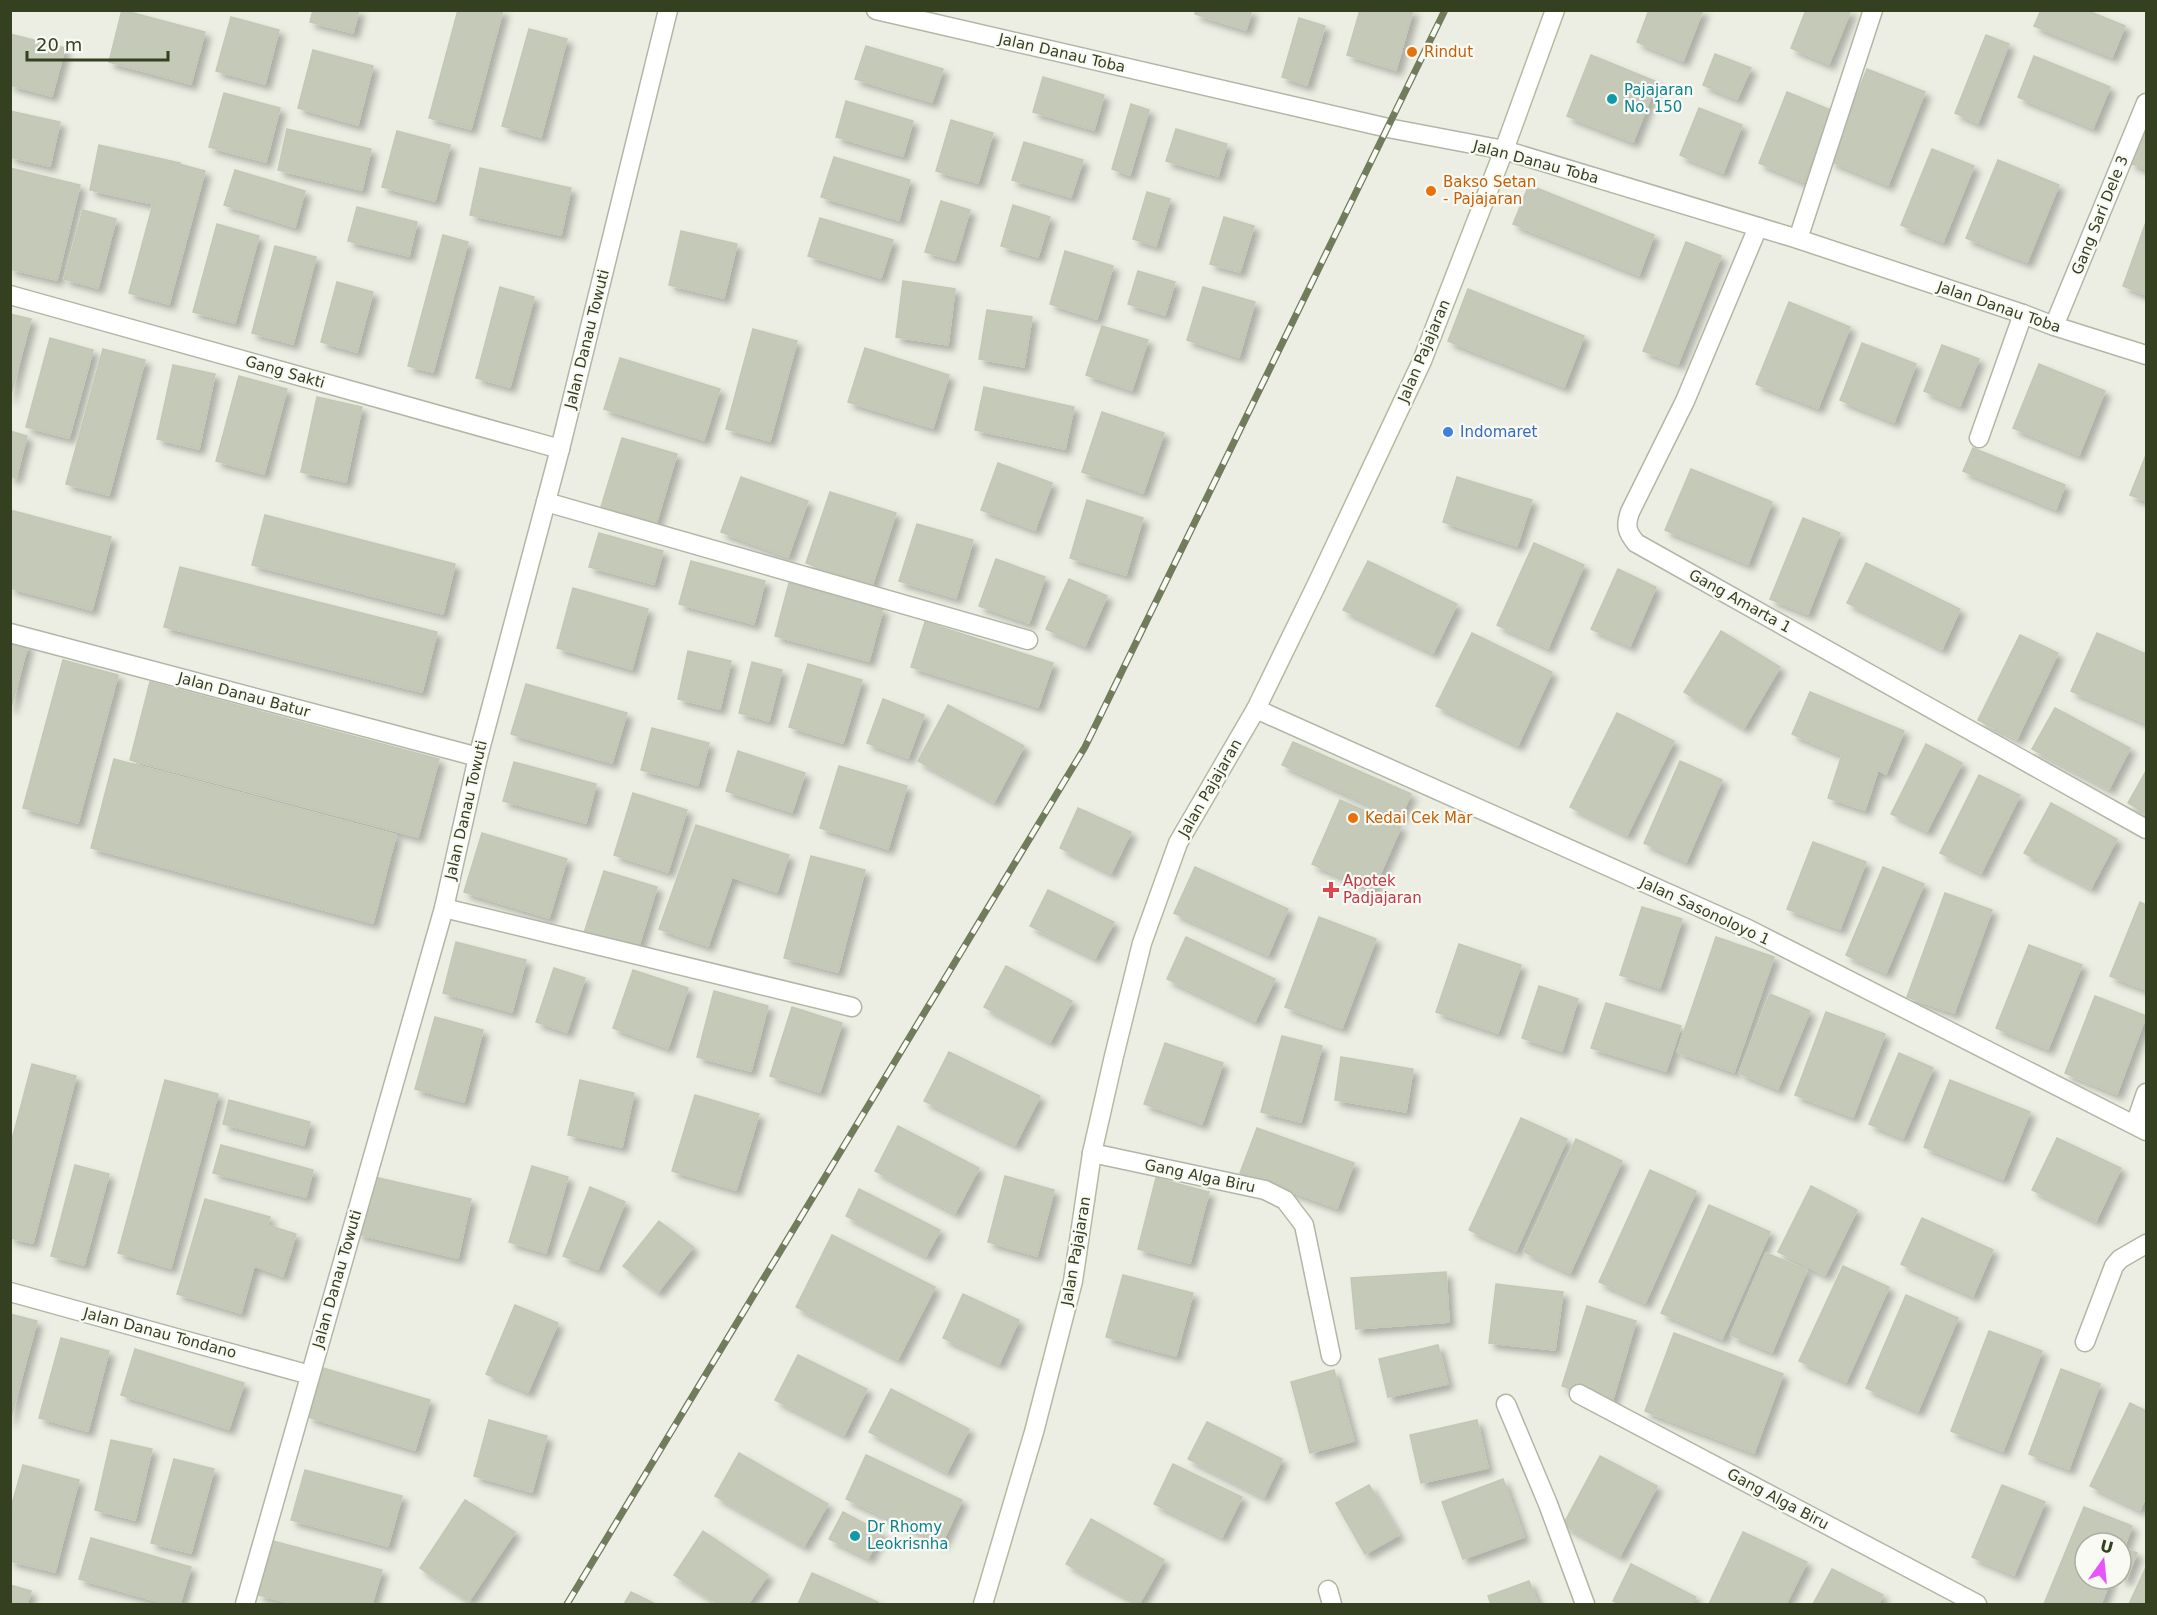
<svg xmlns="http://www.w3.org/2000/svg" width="2157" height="1615" font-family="'DejaVu Sans',sans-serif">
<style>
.building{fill:#c5c9b8;stroke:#c3c8b5;stroke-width:1.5;filter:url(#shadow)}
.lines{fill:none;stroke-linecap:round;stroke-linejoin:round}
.minor-casing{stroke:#b1b6a5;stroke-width:21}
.secondary-casing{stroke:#b3baa0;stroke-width:21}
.minor{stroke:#fff;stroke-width:18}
.secondary{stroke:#fff;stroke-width:18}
.rail-casing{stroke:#707c5c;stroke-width:7}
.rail{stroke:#f9faf4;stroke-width:4.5;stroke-dasharray:14;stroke-linecap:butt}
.food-dot{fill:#e8710a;stroke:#f9faf4;stroke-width:2}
.culture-dot{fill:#0f9aa8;stroke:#f9faf4;stroke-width:2}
.shop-dot{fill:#3f7fe0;stroke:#f9faf4;stroke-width:2}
.health-dot{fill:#e0444e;stroke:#f9faf4;stroke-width:2}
.labels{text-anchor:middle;stroke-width:4.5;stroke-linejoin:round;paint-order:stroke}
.food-label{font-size:15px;fill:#c56008;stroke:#f9faf4;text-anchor:start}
.street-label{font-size:15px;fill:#354021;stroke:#f9faf4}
.culture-label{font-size:15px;fill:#0d838f;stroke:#f9faf4;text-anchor:start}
.shop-label{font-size:15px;fill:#366cbe;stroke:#f9faf4;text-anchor:start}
.health-label{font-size:15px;fill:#be3a42;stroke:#f9faf4;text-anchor:start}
</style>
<defs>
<filter id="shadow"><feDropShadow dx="5.5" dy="5.5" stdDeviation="3" flood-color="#0004"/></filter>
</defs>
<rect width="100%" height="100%" fill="#eceee3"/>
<g class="building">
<polygon points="122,10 205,32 191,84 109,62"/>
<polygon points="313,10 359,10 353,33 310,22"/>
<polygon points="458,10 503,10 471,129 429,118"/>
<polygon points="1196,10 1252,10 1246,30 1195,14"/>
<polygon points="1360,10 1413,10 1396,70 1347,55"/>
<polygon points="1649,10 1703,10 1683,61 1637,42"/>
<polygon points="1806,10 1851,10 1829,64 1791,48"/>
<polygon points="2041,10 2086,10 2125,26 2112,57 2034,26"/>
<polygon points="231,17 279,30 265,84 216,71"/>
<polygon points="1299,18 1325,26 1307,85 1282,77"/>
<polygon points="529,29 567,39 541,137 502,126"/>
<polygon points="10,34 65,48 52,96 10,85"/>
<polygon points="1986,35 2009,44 1978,123 1955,113"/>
<polygon points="866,46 943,69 932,102 855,79"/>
<polygon points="313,50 373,66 358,125 298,108"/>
<polygon points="1715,54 1751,68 1737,99 1703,85"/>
<polygon points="1591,55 1657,82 1633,142 1567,116"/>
<polygon points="2034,56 2110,87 2093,128 2018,97"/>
<polygon points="1867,69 1925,92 1888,185 1830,161"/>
<polygon points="1043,77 1104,95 1094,130 1033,112"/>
<polygon points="1787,92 1833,111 1804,182 1759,163"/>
<polygon points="224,93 280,108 266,162 209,147"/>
<polygon points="846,101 913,121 903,156 836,137"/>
<polygon points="1131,104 1149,110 1130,175 1112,169"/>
<polygon points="1699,108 1742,125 1723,173 1680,155"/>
<polygon points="10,111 60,122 50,166 10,157"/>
<polygon points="2146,117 2146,169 2130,163"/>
<polygon points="951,120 993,133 978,183 936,171"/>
<polygon points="287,129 371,149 362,190 278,170"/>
<polygon points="1176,129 1227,144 1218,176 1166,161"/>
<polygon points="397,131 450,145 435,201 382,187"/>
<polygon points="1024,142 1083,160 1071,197 1012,180"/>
<polygon points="99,145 180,163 179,164 205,171 169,304 129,293 153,204 90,190"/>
<polygon points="1932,149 1974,166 1943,242 1901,225"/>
<polygon points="834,157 910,180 899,220 821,197"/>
<polygon points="1998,160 2059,185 2027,262 1966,238"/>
<polygon points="10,168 80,185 57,280 10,269"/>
<polygon points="480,168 571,188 561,235 470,215"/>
<polygon points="235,170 305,191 295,227 224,205"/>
<polygon points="1529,185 1654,235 1639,275 1513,224"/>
<polygon points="1147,192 1170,199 1156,246 1133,239"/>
<polygon points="941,201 970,210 955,260 925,252"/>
<polygon points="1013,205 1050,217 1038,257 1001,246"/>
<polygon points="357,207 417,222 409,256 348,241"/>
<polygon points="83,210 116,219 98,288 64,279"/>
<polygon points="1224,217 1254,226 1240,272 1210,264"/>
<polygon points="820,218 893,240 881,278 808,256"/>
<polygon points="2146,222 2146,295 2123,286"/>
<polygon points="217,224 259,236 235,323 193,312"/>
<polygon points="681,231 737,244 724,298 669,285"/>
<polygon points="443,235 468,242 433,372 408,366"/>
<polygon points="1686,242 1721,256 1678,364 1643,351"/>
<polygon points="275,246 316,257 293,344 252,333"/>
<polygon points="1065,251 1113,266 1097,319 1050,304"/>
<polygon points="1138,271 1175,282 1165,315 1128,304"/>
<polygon points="903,281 955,289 948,345 896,337"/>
<polygon points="337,282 373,292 357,352 321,342"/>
<polygon points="500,287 534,297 510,387 476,378"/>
<polygon points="1203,287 1255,302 1239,357 1187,340"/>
<polygon points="1468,289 1584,336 1564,387 1448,341"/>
<polygon points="1789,302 1850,327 1818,408 1756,384"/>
<polygon points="987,310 1032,317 1024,367 979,359"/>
<polygon points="10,314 31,319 10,398"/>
<polygon points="1102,326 1148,340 1132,390 1086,375"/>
<polygon points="753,329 797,341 770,441 726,429"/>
<polygon points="50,338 93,350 69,438 26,427"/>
<polygon points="1862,343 1916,364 1894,422 1840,400"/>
<polygon points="1942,345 1979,359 1960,406 1924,391"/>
<polygon points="865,348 949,375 933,428 848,402"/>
<polygon points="103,349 145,360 109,495 66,484"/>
<polygon points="620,358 720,389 704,440 604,409"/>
<polygon points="2039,364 2105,391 2079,455 2013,428"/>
<polygon points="173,365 215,374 199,449 157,439"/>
<polygon points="239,376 287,389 264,474 216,461"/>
<polygon points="984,387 1074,407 1065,449 975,430"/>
<polygon points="317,397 362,407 346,482 301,472"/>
<polygon points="1102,412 1164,433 1143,493 1082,472"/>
<polygon points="10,431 27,436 16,478 10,477"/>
<polygon points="622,438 677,454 656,524 601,507"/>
<polygon points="1973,448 2065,485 2056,509 1963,471"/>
<polygon points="2146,455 2146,501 2130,495"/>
<polygon points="998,463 1052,483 1035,530 981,510"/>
<polygon points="1691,469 1772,502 1748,564 1665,530"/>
<polygon points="741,477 808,501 788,557 721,532"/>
<polygon points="1457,477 1532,500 1517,546 1443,522"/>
<polygon points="830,492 896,513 872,586 806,563"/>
<polygon points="1087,500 1143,518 1126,575 1070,558"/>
<polygon points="10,510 111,537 92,610 10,588"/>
<polygon points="265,515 455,564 443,614 252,565"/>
<polygon points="1803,518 1840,533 1808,614 1770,599"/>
<polygon points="917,524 973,540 956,598 899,581"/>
<polygon points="599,533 663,551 654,584 589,567"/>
<polygon points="1534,543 1584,565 1548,648 1497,625"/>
<polygon points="996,559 1045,577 1029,623 979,606"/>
<polygon points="691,561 765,581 754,624 679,604"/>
<polygon points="1368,561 1457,604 1433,653 1343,610"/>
<polygon points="1866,563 1960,609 1942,649 1847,603"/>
<polygon points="180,567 437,632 422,692 164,627"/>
<polygon points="1618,569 1656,587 1630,646 1591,629"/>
<polygon points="1069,579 1107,596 1085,646 1046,629"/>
<polygon points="789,583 883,609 869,661 775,636"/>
<polygon points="573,588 648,609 632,669 557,648"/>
<polygon points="925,622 1053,663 1038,707 911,667"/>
<polygon points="1721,631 1780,667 1744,728 1684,692"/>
<polygon points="1472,633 1552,672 1518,745 1436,706"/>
<polygon points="2097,633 2146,654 2146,723 2071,691"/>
<polygon points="2020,635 2058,653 2017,739 1978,720"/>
<polygon points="10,640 28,644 11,708 10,708"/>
<polygon points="688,651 731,661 720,709 678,699"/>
<polygon points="63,660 118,675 78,823 23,808"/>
<polygon points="752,662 782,670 769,721 739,713"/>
<polygon points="808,664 862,680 843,743 789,727"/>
<polygon points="150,682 439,759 418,837 130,760"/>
<polygon points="526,684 627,713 612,763 511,734"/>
<polygon points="1810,692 1904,731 1886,774 1878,770 1865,810 1828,798 1842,755 1792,734"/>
<polygon points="883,699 924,715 908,758 867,743"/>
<polygon points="948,705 1024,746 994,802 918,761"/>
<polygon points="2055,708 2130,748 2109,789 2032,749"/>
<polygon points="1617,713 1674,741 1627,835 1570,807"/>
<polygon points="652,728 709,743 698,785 641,770"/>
<polygon points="1293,742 1411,794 1400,818 1282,765"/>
<polygon points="1926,744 1962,763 1927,831 1891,814"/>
<polygon points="738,751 805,773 792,812 726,791"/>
<polygon points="114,759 396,835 373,923 91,848"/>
<polygon points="1680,761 1722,780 1686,862 1644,843"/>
<polygon points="514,762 596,784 586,823 503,801"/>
<polygon points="839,766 907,786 888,849 820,828"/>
<polygon points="2146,771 2146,813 2128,803"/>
<polygon points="1979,775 2020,795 1981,873 1940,853"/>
<polygon points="633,793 687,810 668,872 614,855"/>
<polygon points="1340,800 1401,827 1373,890 1312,864"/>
<polygon points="2051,803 2117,839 2091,888 2024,853"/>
<polygon points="1078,808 1131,832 1111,873 1060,848"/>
<polygon points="696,825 789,855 777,892 732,877 708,946 659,929"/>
<polygon points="482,833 567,859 549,918 464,892"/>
<polygon points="1813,842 1866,862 1840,929 1787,909"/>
<polygon points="811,856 865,870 838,972 784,958"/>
<polygon points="1195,867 1288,909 1268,955 1174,913"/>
<polygon points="1883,867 1924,884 1886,973 1846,955"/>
<polygon points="604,871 657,887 638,949 584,933"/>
<polygon points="1048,890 1114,922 1095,958 1030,926"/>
<polygon points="1945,893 1992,910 1954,1013 1907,997"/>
<polygon points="2140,902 2146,905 2146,990 2110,976"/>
<polygon points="1642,907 1682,919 1660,988 1620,975"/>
<polygon points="1319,917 1376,939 1342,1028 1285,1007"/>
<polygon points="1186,937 1275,979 1255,1021 1167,979"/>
<polygon points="1716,937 1774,957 1734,1072 1677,1052"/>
<polygon points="456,942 526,960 512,1012 443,993"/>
<polygon points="1459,944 1521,965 1498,1033 1436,1012"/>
<polygon points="2029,945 2082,965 2048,1049 1996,1028"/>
<polygon points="1006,966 1072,1001 1050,1042 984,1007"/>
<polygon points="554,968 585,978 567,1032 536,1022"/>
<polygon points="633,970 688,988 668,1048 613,1028"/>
<polygon points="1539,986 1578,999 1562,1051 1522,1038"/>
<polygon points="714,991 768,1006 751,1071 697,1057"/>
<polygon points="1770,994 1810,1011 1778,1089 1739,1073"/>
<polygon points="2095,996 2146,1016 2117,1094 2065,1073"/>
<polygon points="1606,1003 1681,1026 1666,1071 1591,1048"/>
<polygon points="792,1007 842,1023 820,1092 770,1076"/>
<polygon points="1826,1012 1885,1034 1853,1117 1795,1095"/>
<polygon points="435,1017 483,1030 464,1102 415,1089"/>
<polygon points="1282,1036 1322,1046 1301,1122 1261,1112"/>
<polygon points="1165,1043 1223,1063 1202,1124 1144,1104"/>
<polygon points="949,1052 1040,1096 1015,1145 924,1101"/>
<polygon points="1899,1053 1933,1068 1903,1138 1869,1124"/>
<polygon points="1341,1057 1413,1069 1406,1112 1335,1100"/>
<polygon points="32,1064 76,1076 33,1243 10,1238 10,1147"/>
<polygon points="165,1080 218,1094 171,1268 118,1253"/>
<polygon points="580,1080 634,1093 622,1147 568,1135"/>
<polygon points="1950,1080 2030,1112 2003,1179 1924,1147"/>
<polygon points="695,1095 759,1114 736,1190 672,1171"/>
<polygon points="229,1100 310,1122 304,1145 223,1124"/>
<polygon points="1521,1118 1567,1139 1516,1251 1469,1230"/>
<polygon points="898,1126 979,1168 955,1213 875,1171"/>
<polygon points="1257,1128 1354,1163 1337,1208 1240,1173"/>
<polygon points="2057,1138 2121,1168 2096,1221 2032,1190"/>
<polygon points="1576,1139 1622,1161 1570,1273 1524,1252"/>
<polygon points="221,1145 313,1170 306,1197 213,1173"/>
<polygon points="75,1165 109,1174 84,1265 51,1256"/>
<polygon points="532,1166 568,1177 546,1253 509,1242"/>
<polygon points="1650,1170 1696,1191 1645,1303 1599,1282"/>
<polygon points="370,1176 471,1199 458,1258 357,1234"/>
<polygon points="1005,1176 1054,1190 1037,1256 988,1242"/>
<polygon points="1156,1178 1209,1192 1190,1263 1138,1249"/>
<polygon points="1811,1186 1857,1210 1825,1275 1778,1252"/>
<polygon points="590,1187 625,1202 598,1269 563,1256"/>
<polygon points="859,1189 940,1230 926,1256 846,1216"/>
<polygon points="205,1199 270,1217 267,1225 296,1234 283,1276 254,1266 241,1313 177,1294"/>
<polygon points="1709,1205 1770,1232 1722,1339 1661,1313"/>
<polygon points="1922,1218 1993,1250 1973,1296 1901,1264"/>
<polygon points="659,1221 693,1247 658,1292 623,1266"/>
<polygon points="832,1235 935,1287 898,1359 796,1307"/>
<polygon points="1766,1253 1807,1270 1772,1352 1731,1335"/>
<polygon points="1843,1266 1889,1287 1846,1382 1799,1361"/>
<polygon points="1446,1272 1449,1322 1356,1329 1351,1278"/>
<polygon points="1123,1275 1193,1293 1176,1356 1106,1337"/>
<polygon points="1496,1284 1563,1292 1555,1350 1489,1343"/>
<polygon points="963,1294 1019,1320 999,1364 943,1338"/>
<polygon points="1906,1295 1958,1318 1918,1411 1866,1388"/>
<polygon points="515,1305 558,1323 528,1392 486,1374"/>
<polygon points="1587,1306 1636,1321 1612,1402 1562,1386"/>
<polygon points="10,1314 37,1321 10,1421"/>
<polygon points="1989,1331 2042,1351 2003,1451 1951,1431"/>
<polygon points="1674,1333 1783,1374 1754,1453 1645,1411"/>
<polygon points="61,1338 109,1351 88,1431 39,1418"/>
<polygon points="1438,1345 1448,1384 1388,1397 1379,1359"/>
<polygon points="135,1349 244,1383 229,1429 121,1395"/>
<polygon points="798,1355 867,1389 844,1435 775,1400"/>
<polygon points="323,1368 430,1400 415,1450 308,1417"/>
<polygon points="2061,1369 2100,1384 2069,1469 2029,1454"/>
<polygon points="1334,1370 1354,1441 1310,1453 1291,1382"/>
<polygon points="891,1389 969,1429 947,1472 869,1432"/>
<polygon points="2130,1403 2146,1411 2146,1496 2140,1510 2090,1486"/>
<polygon points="489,1420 547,1436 532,1492 474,1476"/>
<polygon points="1477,1420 1488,1468 1421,1483 1410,1435"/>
<polygon points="1207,1422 1282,1459 1264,1497 1188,1459"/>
<polygon points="111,1440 152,1449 135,1520 95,1510"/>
<polygon points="739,1453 828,1504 804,1546 715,1496"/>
<polygon points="866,1455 962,1500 942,1543 846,1499"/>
<polygon points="1600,1456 1657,1486 1620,1556 1563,1525"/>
<polygon points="174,1459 214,1469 191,1553 151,1543"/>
<polygon points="1173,1464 1242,1497 1222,1537 1154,1504"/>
<polygon points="23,1465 79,1480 55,1572 10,1561 10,1511"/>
<polygon points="305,1470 402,1496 388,1546 291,1520"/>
<polygon points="1503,1479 1524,1537 1463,1559 1442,1502"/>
<polygon points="1369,1485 1399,1535 1365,1554 1336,1503"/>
<polygon points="2002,1485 2045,1502 2014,1575 1972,1557"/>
<polygon points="465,1500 515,1532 469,1601 420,1568"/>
<polygon points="2084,1507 2132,1526 2124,1548 2137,1553 2126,1580 2121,1578 2121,1543 2085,1543 2085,1579 2111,1579 2101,1604 2044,1604"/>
<polygon points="843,1512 882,1533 868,1558 829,1539"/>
<polygon points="1091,1519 1164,1560 1139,1604 1066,1564"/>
<polygon points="703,1531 768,1575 748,1604 718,1604 674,1575"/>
<polygon points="1743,1532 1807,1562 1786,1604 1709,1604"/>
<polygon points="91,1538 191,1567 180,1604 167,1604 79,1579"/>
<polygon points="273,1541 382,1570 372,1604 295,1604 258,1595"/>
<polygon points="1631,1564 1696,1597 1693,1604 1621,1604 1613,1601"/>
<polygon points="2146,1567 2146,1604 2129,1604"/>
<polygon points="1832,1569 1883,1595 1878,1604 1813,1604"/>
<polygon points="812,1573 878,1602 877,1604 798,1604"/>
<polygon points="1529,1581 1538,1604 1491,1604 1488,1596"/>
<polygon points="10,1585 31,1591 27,1604 10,1604"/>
<polygon points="631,1592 655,1604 624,1604"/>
</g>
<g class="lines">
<g class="minor-casing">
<g id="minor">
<polyline points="876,10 1388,128 1504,150 1798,239 2023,314 2054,326 2146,355"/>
<path d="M1758,227l-73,174 -55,111c-5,14 -3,20 6,31l510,286"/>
<polyline points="1798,239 1873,10"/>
<polyline points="10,295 560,449"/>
<polyline points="2054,326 2146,103"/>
<polyline points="1979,438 2023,314"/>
<polyline points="546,502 1028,640"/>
<polyline points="10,633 478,757"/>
<polyline points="1256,709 1748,929 2146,1131"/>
<polyline points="444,908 852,1007"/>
<polyline points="2135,1125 2146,1093"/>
<polyline points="1092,1153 1265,1190 1285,1200 1304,1225 1331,1356"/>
<polyline points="10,1292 310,1375"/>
<polyline points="2085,1342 2114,1266 2120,1259 2146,1244"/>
<polyline points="1579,1394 1977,1604"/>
<polyline points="1506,1404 1548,1504 1585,1604"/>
<polyline points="1328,1590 1332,1604"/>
<polyline points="245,1604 444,908 478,757 560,449 668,10"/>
</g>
</g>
<g class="secondary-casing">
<polyline id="secondary" points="983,1604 1034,1432 1073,1281 1092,1153 1114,1056 1142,943 1178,843 1256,709 1316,586 1422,361 1504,150 1555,10"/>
</g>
<use href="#minor" class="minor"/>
<use href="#secondary" class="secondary"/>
<g class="rail-casing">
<polyline id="rail" points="567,1604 1085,747 1445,10"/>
</g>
<use href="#rail" class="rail"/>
</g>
<g class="food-dot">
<circle cx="1412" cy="52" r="6"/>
<circle cx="1431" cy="191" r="6"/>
<circle cx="1353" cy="818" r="6"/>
</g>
<g class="culture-dot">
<circle cx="1612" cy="99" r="6"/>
<circle cx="855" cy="1536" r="6"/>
</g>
<circle class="shop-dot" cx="1448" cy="432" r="6"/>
<path class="health-dot" d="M1328 881h6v6h6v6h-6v6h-6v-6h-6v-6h6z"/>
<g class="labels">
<g class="food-label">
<text x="1424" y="57">Rindut</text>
<text x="1443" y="187">Bakso Setan<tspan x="1443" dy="17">- Pajajaran</tspan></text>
<text x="1365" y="823">Kedai Cek Mar</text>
</g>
<g class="street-label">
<text transform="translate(1062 53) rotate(13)" y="5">Jalan Danau Toba</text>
<text transform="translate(1536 162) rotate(15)" y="5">Jalan Danau Toba</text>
<text transform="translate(2100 215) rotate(-68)" y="5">Gang Sari Dele 3</text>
<text transform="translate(1999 307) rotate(19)" y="5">Jalan Danau Toba</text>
<text transform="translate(587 339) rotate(-76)" y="5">Jalan Danau Towuti</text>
<text transform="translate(1424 351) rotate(-67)" y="5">Jalan Pajajaran</text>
<text transform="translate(285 372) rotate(16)" y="5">Gang Sakti</text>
<text transform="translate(1740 601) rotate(29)" y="5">Gang Amarta 1</text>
<text transform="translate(244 695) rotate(15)" y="5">Jalan Danau Batur</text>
<text transform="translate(1210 788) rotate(-60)" y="5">Jalan Pajajaran</text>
<text transform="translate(466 810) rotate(-77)" y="5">Jalan Danau Towuti</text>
<text transform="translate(1705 911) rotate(25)" y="5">Jalan Sasonoloyo 1</text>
<text transform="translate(1200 1176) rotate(12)" y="5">Gang Alga Biru</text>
<text transform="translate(1076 1251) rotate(-80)" y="5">Jalan Pajajaran</text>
<text transform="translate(337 1279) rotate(-74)" y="5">Jalan Danau Towuti</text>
<text transform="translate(160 1333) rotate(15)" y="5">Jalan Danau Tondano</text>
<text transform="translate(1778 1499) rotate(28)" y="5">Gang Alga Biru</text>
</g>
<g class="culture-label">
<text x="1624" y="95">Pajajaran<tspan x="1624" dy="17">No. 150</tspan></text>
<text x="867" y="1532">Dr Rhomy<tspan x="867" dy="17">Leokrisnha</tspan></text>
</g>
<g class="shop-label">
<text x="1460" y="437">Indomaret</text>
</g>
<g class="health-label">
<text x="1343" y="886">Apotek<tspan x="1343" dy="17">Padjajaran</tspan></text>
</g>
</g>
<rect width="2157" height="1615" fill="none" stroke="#354021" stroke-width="24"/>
<g transform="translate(2103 1561) rotate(15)"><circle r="28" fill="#f9faf4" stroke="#abb0a0" stroke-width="1.5"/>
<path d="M0-4.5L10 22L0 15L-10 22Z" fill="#e854fb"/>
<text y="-9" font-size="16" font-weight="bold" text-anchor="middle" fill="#354021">U</text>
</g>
<path d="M27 51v9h141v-9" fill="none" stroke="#354021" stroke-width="3"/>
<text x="36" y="51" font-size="18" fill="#354021" stroke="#f9faf4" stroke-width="4.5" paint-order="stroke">20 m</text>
</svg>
